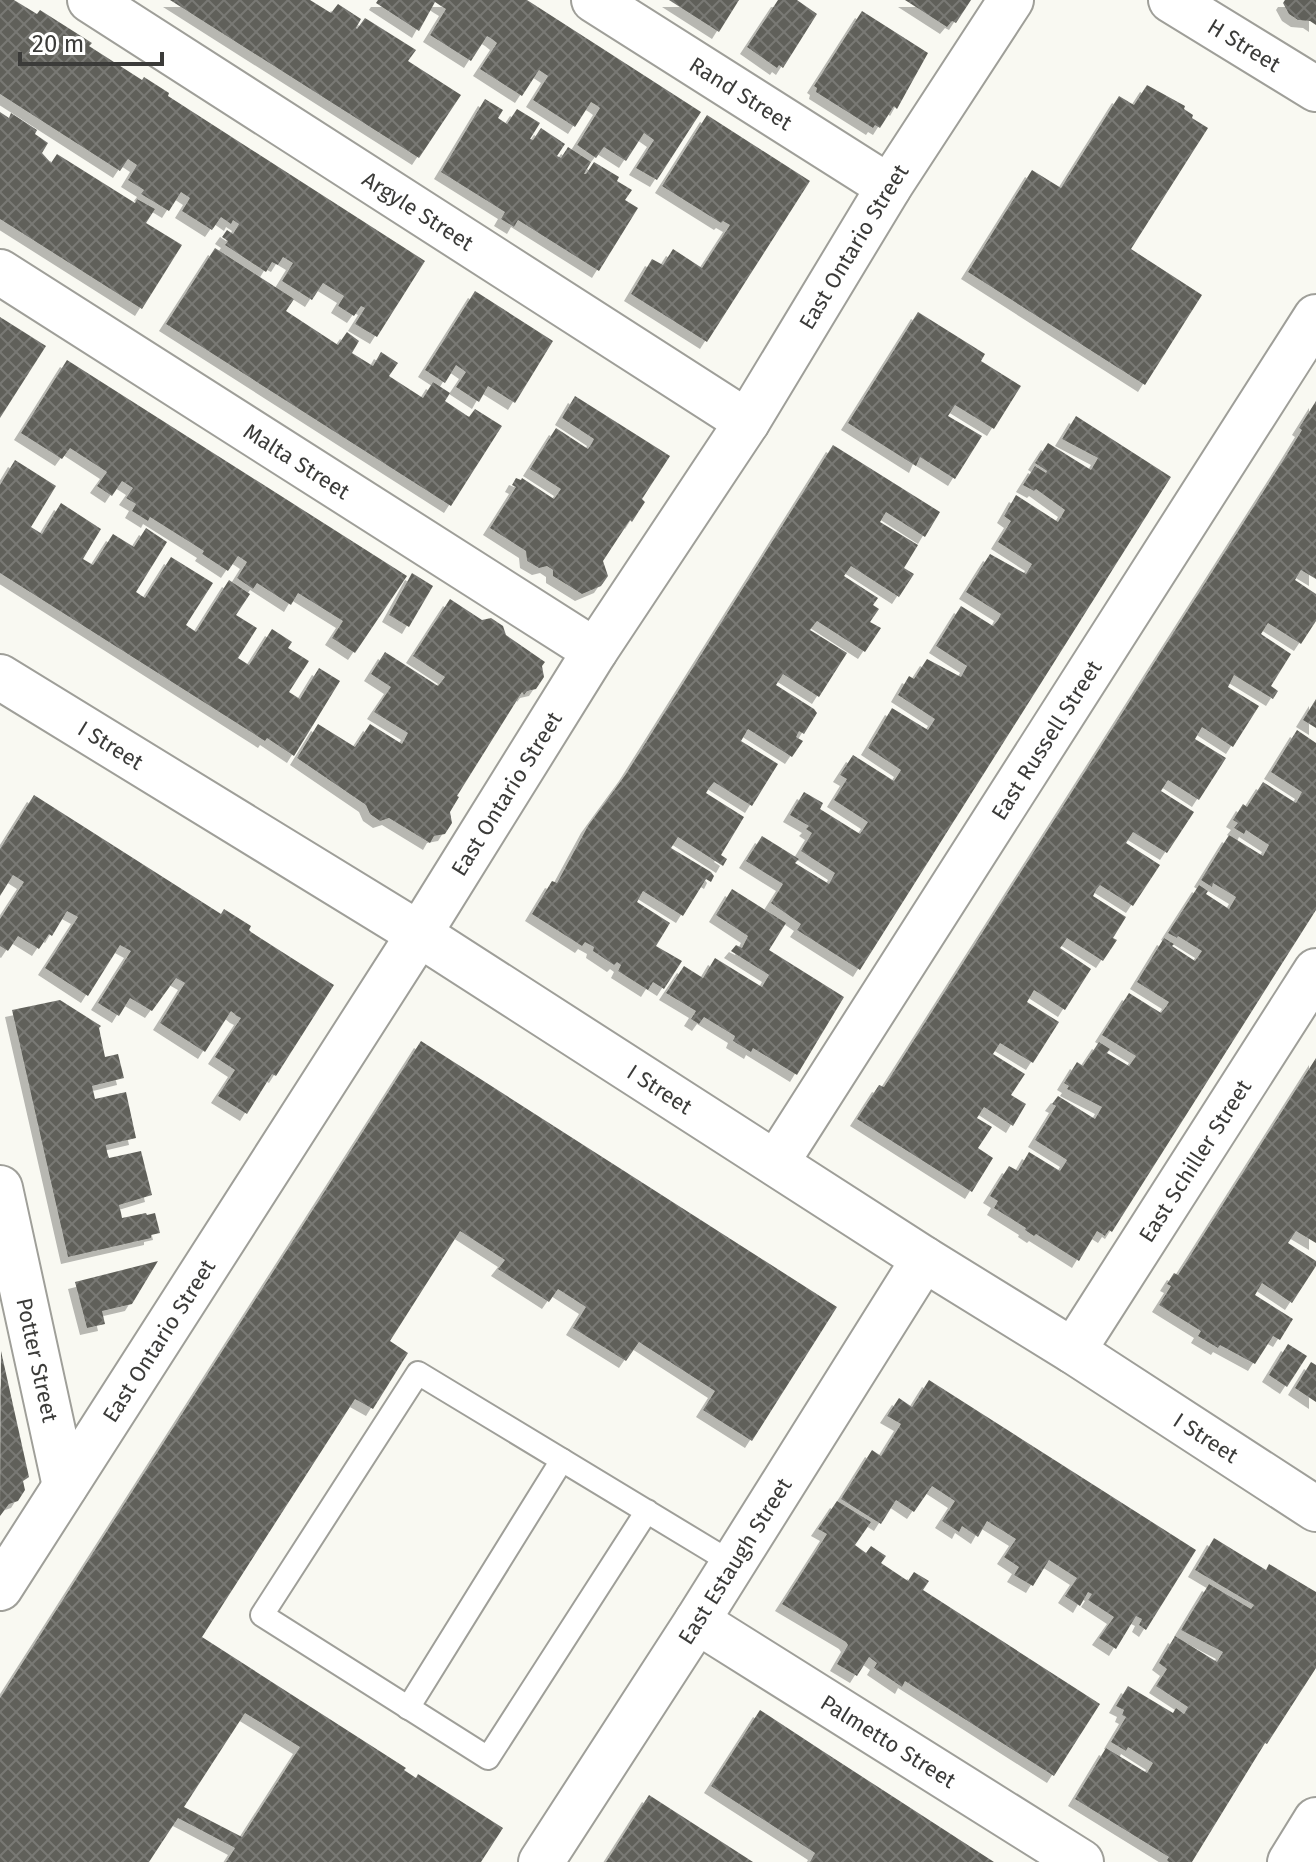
<svg xmlns="http://www.w3.org/2000/svg" width="1316" height="1862" font-family="'Fira Sans',sans-serif">
<style>
.building{fill:url(#building-cross-hatch);fill-rule:evenodd;filter:url(#shadow)}
.lines{fill:none;stroke-linecap:round;stroke-linejoin:round}
.service-casing{stroke:#9f9f99;stroke-width:26}
.minor-casing{stroke:#9f9f99;stroke-width:48}
.service{stroke:#fff;stroke-width:22}
.minor{stroke:#fff;stroke-width:44}
.labels{text-anchor:middle;stroke-width:8;stroke-linejoin:round;paint-order:stroke}
.street-label{font-size:22px;fill:#3b3b39;stroke:#fffffe}
</style>
<defs>
<pattern id="building-cross-hatch" width="8" height="8" patternUnits="userSpaceOnUse" patternTransform="scale(2)"><rect width="8" height="8" fill="#60605a"/><path d="M0 0l8 8M0 8l8-8" fill="none" stroke="#797974"/></pattern>
<filter id="shadow"><feDropShadow dx="-7" dy="7" stdDeviation="0" flood-color="#0004"/></filter>
</defs>
<rect width="100%" height="100%" fill="#f9f9f2"/>
<g class="building">
<polygon points="0,0 14,0 37,14 40,10 92,43 89,46 142,80 144,77 169,93 168,96 425,261 377,337 355,324 365,308 361,306 354,316 338,306 344,296 323,283 312,300 282,281 293,263 283,257 278,265 272,262 266,272 225,245 228,241 222,237 227,230 233,234 239,224 233,220 231,224 221,217 212,230 182,211 190,198 181,192 169,211 141,194 144,190 128,180 137,165 128,159 120,171 0,94"/>
<polygon points="170,0 310,0 331,13 338,4 361,19 356,28 357,29 365,18 416,50 408,61 461,95 419,158"/>
<polygon points="378,0 527,0 701,112 657,180 636,168 654,140 644,133 626,161 604,147 596,158 577,145 600,108 596,105 591,102 575,127 533,100 548,76 539,70 522,96 480,69 497,43 492,39 487,36 471,61 430,35 446,9 441,6 435,2 419,31 376,3"/>
<polygon points="669,0 739,0 719,32"/>
<polygon points="778,0 797,0 817,14 783,68 779,65 777,68 747,47"/>
<polygon points="905,0 971,0 956,23 952,21 947,27"/>
<polygon points="1285,0 1316,0 1316,25 1310,21 1298,20 1289,14 1283,3"/>
<polygon points="862,11 928,53 897,109 894,106 880,128 875,125 873,128 816,92 817,88 814,86"/>
<polygon points="1147,85 1185,106 1184,109 1193,115 1192,118 1208,128 1131,249 1202,295 1145,385 968,272 1032,170 1061,188 1119,96 1134,105"/>
<polygon points="485,99 503,110 498,118 507,124 517,109 540,123 530,139 533,140 541,128 565,144 557,156 561,158 568,147 591,162 584,174 586,174 594,162 619,177 617,181 632,190 625,200 638,208 599,271 518,220 514,227 501,219 505,212 441,172"/>
<polygon points="0,112 9,118 11,113 37,130 35,134 48,143 42,153 51,163 57,154 135,203 137,199 155,209 146,223 182,245 142,309 0,219"/>
<polygon points="707,115 810,181 707,342 631,294 652,259 663,265 673,249 702,268 730,225 723,221 721,223 662,186"/>
<polygon points="215,248 294,299 286,311 338,345 347,332 359,341 352,353 373,366 381,352 398,363 389,376 423,398 433,382 450,393 445,401 469,417 475,409 502,426 451,506 166,324"/>
<polygon points="475,291 553,341 515,403 488,386 479,402 456,387 466,372 456,365 445,383 425,370"/>
<polygon points="918,312 985,354 981,361 1021,386 994,429 955,405 948,416 982,436 955,479 920,457 916,466 848,423"/>
<polygon points="0,317 46,346 0,418"/>
<polygon points="67,360 407,576 355,653 332,638 343,621 298,593 291,605 257,583 253,589 237,578 247,562 238,556 228,571 202,554 204,551 150,517 148,521 132,511 136,504 126,498 133,488 122,481 112,496 97,486 107,472 70,448 62,459 21,433"/>
<polygon points="575,396 670,456 642,499 645,502 639,511 632,522 630,520 603,561 608,576 601,586 582,594 553,576 553,570 547,566 539,568 527,561 526,551 490,528 516,487 512,485 516,478 521,480 522,478 554,499 561,489 530,469 556,428 588,449 592,443 594,439 562,418"/>
<polygon points="1316,401 1316,579 1301,570 1295,580 1316,594 1316,621 1301,644 1268,623 1261,634 1291,654 1271,686 1278,691 1273,699 1234,675 1228,687 1259,706 1233,747 1202,727 1195,739 1226,758 1199,800 1168,780 1161,791 1194,812 1167,853 1133,832 1126,843 1160,865 1133,906 1100,885 1096,890 1093,896 1126,917 1113,938 1117,940 1103,961 1067,938 1063,944 1060,948 1091,969 1065,1010 1034,990 1027,1002 1059,1022 1033,1063 1000,1043 993,1054 1025,1074 1011,1095 1026,1104 1013,1126 984,1107 977,1118 992,1127 978,1148 993,1158 972,1192 857,1119 879,1085 884,1087 1286,456 1302,430 1299,428"/>
<polygon points="1076,416 1171,477 860,970 797,930 801,924 771,903 783,884 746,861 762,836 799,859 795,863 829,884 835,873 801,851 812,833 806,829 809,826 790,815 804,792 823,803 820,809 860,834 868,822 834,800 847,779 840,775 853,755 894,781 898,775 901,770 868,748 892,708 928,730 935,719 898,695 909,676 914,679 927,659 961,677 967,666 936,646 961,606 993,626 998,620 1001,614 966,592 990,554 1026,574 1032,564 998,542 1011,521 1004,516 1016,495 1058,522 1065,510 1036,489 1034,491 1023,485 1035,466 1046,473 1047,471 1035,463 1048,443 1091,470 1098,458 1062,439"/>
<polygon points="833,445 940,512 925,537 886,512 880,522 918,545 904,568 914,574 899,597 851,566 844,576 878,598 873,605 879,609 870,622 881,628 865,652 817,621 810,630 847,653 819,697 783,674 776,685 814,709 817,713 804,734 799,731 796,737 803,741 792,757 748,729 741,741 778,764 752,806 714,782 709,788 706,793 744,817 721,855 727,859 723,866 678,837 671,848 711,872 714,876 711,882 706,879 683,916 643,891 637,902 670,923 656,946 682,961 664,989 653,982 648,990 618,971 621,965 617,962 614,965 593,951 594,947 585,942 582,946 532,914 552,881 557,883 588,826 626,774"/>
<polygon points="15,460 56,486 31,527 42,534 61,503 101,529 83,559 93,565 113,534 134,547 146,528 167,542 136,592 145,598 171,557 213,583 186,625 196,632 229,580 250,594 236,615 257,628 238,658 249,665 272,629 292,642 288,648 309,661 289,692 300,699 319,668 340,681 294,756 267,738 265,741 0,573 0,485"/>
<polygon points="412,573 433,586 409,627 389,615"/>
<polygon points="450,599 482,620 491,618 503,626 506,635 545,662 542,666 544,677 536,689 527,691 524,695 522,692 457,796 459,797 450,812 452,823 445,834 434,836 430,843 389,818 380,821 370,814 366,805 297,758 318,724 355,747 370,724 402,744 408,733 374,712 391,687 371,674 385,652 438,686 445,677 413,656"/>
<polygon points="1316,699 1316,728 1303,720"/>
<polygon points="1297,730 1316,743 1316,910 1112,1232 1109,1230 1105,1236 1097,1231 1079,1261 1036,1234 1034,1236 1025,1230 1026,1228 994,1208 998,1201 990,1196 1009,1166 1018,1171 1029,1152 1060,1171 1064,1165 1067,1160 1035,1140 1056,1106 1052,1104 1058,1096 1095,1119 1102,1107 1067,1089 1069,1086 1064,1083 1077,1062 1083,1066 1099,1042 1110,1049 1107,1053 1129,1066 1136,1056 1102,1035 1129,993 1161,1013 1165,1008 1169,1002 1137,982 1164,938 1174,944 1172,946 1195,961 1202,951 1178,936 1177,938 1168,933 1199,885 1208,891 1206,894 1229,909 1236,897 1213,883 1212,887 1201,880 1229,835 1263,856 1269,845 1246,830 1244,834 1234,828 1238,823 1233,820 1243,804 1247,807 1263,782 1296,803 1302,792 1271,772"/>
<polygon points="34,795 221,914 224,909 251,926 249,930 251,932 334,985 276,1076 272,1074 247,1114 218,1096 235,1070 215,1057 241,1018 237,1016 231,1011 205,1052 160,1023 185,983 176,978 152,1011 130,998 119,1016 98,1003 131,951 120,945 88,996 45,968 78,917 67,911 52,936 49,934 39,949 18,936 8,951 0,946 0,919 24,882 13,875 0,896 0,849"/>
<polygon points="732,889 786,923 769,950 844,997 797,1075 753,1048 751,1052 733,1041 735,1036 704,1017 699,1024 691,1019 696,1011 666,993 684,966 703,978 715,958 762,987 769,975 731,951 736,945 742,948 748,936 716,915"/>
<polygon points="60,1000 101,1026 99,1028 105,1057 118,1054 124,1078 92,1086 95,1099 126,1092 136,1138 106,1145 107,1152 109,1158 141,1151 152,1195 119,1205 121,1213 122,1218 146,1213 147,1215 155,1213 160,1233 151,1235 151,1238 68,1257 12,1010"/>
<path d="M421,1041l416,266 -85,134 -49,-31 12,-19 -76,-49 -13,19 -53,-33 13,-21 -28,-18 -9,13 -51,-33 7,-9 -45,-29 -70,110 18,12 -35,56 -18,-10 -153,238 204,131 -2,2 12,8 2,-4 85,54 -22,34h-255l9,-14 -57,-30 -29,44h-149v-164zM245,1713l55,34 -58,90 -58,-30z"/>
<polygon points="1316,1058 1316,1243 1296,1231 1288,1243 1316,1261 1316,1266 1292,1303 1262,1283 1255,1295 1293,1319 1280,1340 1273,1336 1255,1364 1220,1345 1218,1348 1198,1336 1201,1331 1159,1305 1171,1286 1167,1284 1174,1273 1178,1275"/>
<polygon points="158,1261 132,1304 102,1311 105,1324 87,1328 75,1282"/>
<polygon points="1288,1344 1307,1356 1287,1387 1269,1375"/>
<polygon points="1,1351 29,1477 23,1481 25,1490 18,1501 9,1504 0,1516"/>
<polygon points="1311,1362 1316,1365 1316,1402 1295,1388"/>
<polygon points="929,1380 1196,1550 1146,1630 1139,1625 1142,1619 1136,1616 1116,1649 1099,1638 1114,1617 1088,1600 1092,1594 1088,1592 1080,1606 1065,1596 1077,1578 1049,1560 1033,1586 1014,1575 1019,1567 1004,1557 1016,1539 987,1521 978,1537 962,1526 959,1532 942,1521 955,1501 932,1486 914,1512 896,1500 881,1524 841,1499 872,1450 881,1456 901,1424 887,1416 899,1398 912,1407"/>
<polygon points="837,1501 871,1522 855,1545 866,1553 871,1546 886,1556 881,1563 908,1581 914,1572 929,1581 923,1590 1100,1704 1054,1776 905,1681 902,1687 874,1668 877,1663 869,1657 857,1676 837,1664 848,1645 846,1642 782,1604 827,1534 818,1529"/>
<polygon points="1214,1538 1266,1570 1269,1564 1316,1592 1316,1668 1267,1744 1265,1743 1192,1862 1169,1862 1167,1860 1169,1857 1075,1799 1106,1748 1147,1773 1153,1763 1128,1747 1126,1751 1111,1742 1126,1717 1122,1715 1124,1710 1116,1706 1128,1686 1173,1713 1176,1708 1184,1714 1188,1707 1156,1686 1167,1669 1159,1663 1175,1636 1217,1662 1223,1652 1181,1630 1209,1584 1251,1609 1254,1605 1195,1570"/>
<polygon points="760,1710 821,1750 994,1862 810,1862 815,1853 711,1786"/>
<polygon points="649,1795 753,1862 606,1862"/>
</g>
<g class="lines">
<g class="service-casing">
<g id="service">
<polyline points="647,1511 488,1758 262,1615 418,1373 732,1563"/>
<polyline points="408,1708 562,1460"/>
</g>
</g>
<g class="minor-casing">
<g id="minor">
<path id="s1" d="M90,0l657,422"/>
<path id="s2" d="M594,0l295,187"/>
<path id="s3" d="M1171,0l145,89"/>
<path id="s4" d="M0,272l595,379"/>
<path id="s5" d="M0,677l419,257 505,325 149,92 243,158"/>
<path id="s6" d="M776,1163l540,-846"/>
<path id="s7" d="M0,1188l65,298"/>
<path id="s8" d="M1073,1351l243,-380"/>
<path id="s9" d="M0,1588l419,-654 176,-283 152,-229 142,-235 122,-187"/>
<path id="s10" d="M697,1621l384,241"/>
<path id="s11" d="M541,1862l156,-241 227,-362"/>
<polyline points="1290,1862 1316,1820"/>
</g>
</g>
<use href="#service" class="service"/>
<use href="#minor" class="minor"/>
</g>
<g class="labels">
<g class="street-label">
<text dy="8" stroke="none"><textPath href="#s3" startOffset="86">H Street</textPath></text>
<text dy="8" stroke="none"><textPath href="#s2" startOffset="174">Rand Street</textPath></text>
<text dy="8" stroke="none"><textPath href="#s1" startOffset="390">Argyle Street</textPath></text>
<text dy="8" stroke="none"><textPath href="#s9" startOffset="1590">East Ontario Street</textPath></text>
<text dy="8" stroke="none"><textPath href="#s4" startOffset="352">Malta Street</textPath></text>
<text dy="8" stroke="none"><textPath href="#s6" startOffset="502">East Russell Street</textPath></text>
<text dy="8" stroke="none"><textPath href="#s5" startOffset="130">I Street</textPath></text>
<text dy="8" stroke="none"><textPath href="#s9" startOffset="942">East Ontario Street</textPath></text>
<text dy="8" stroke="none"><textPath href="#s5" startOffset="778">I Street</textPath></text>
<text dy="8" stroke="none"><textPath href="#s8" startOffset="226">East Schiller Street</textPath></text>
<text dy="8" stroke="none"><textPath href="#s9" startOffset="294">East Ontario Street</textPath></text>
<text dy="8" stroke="none"><textPath href="#s7" startOffset="176">Potter Street</textPath></text>
<text dy="8" stroke="none"><textPath href="#s5" startOffset="1426">I Street</textPath></text>
<text dy="8" stroke="none"><textPath href="#s11" startOffset="358">East Estaugh Street</textPath></text>
<text dy="8" stroke="none"><textPath href="#s10" startOffset="226">Palmetto Street</textPath></text>
</g>
</g>
<path d="M20 52v12h142v-12" fill="none" stroke="#3b3b39" stroke-width="4"/>
<text x="32" y="52" font-size="24" fill="#3b3b39" stroke="#fffffe" stroke-width="6" paint-order="stroke">20 m</text>
</svg>
